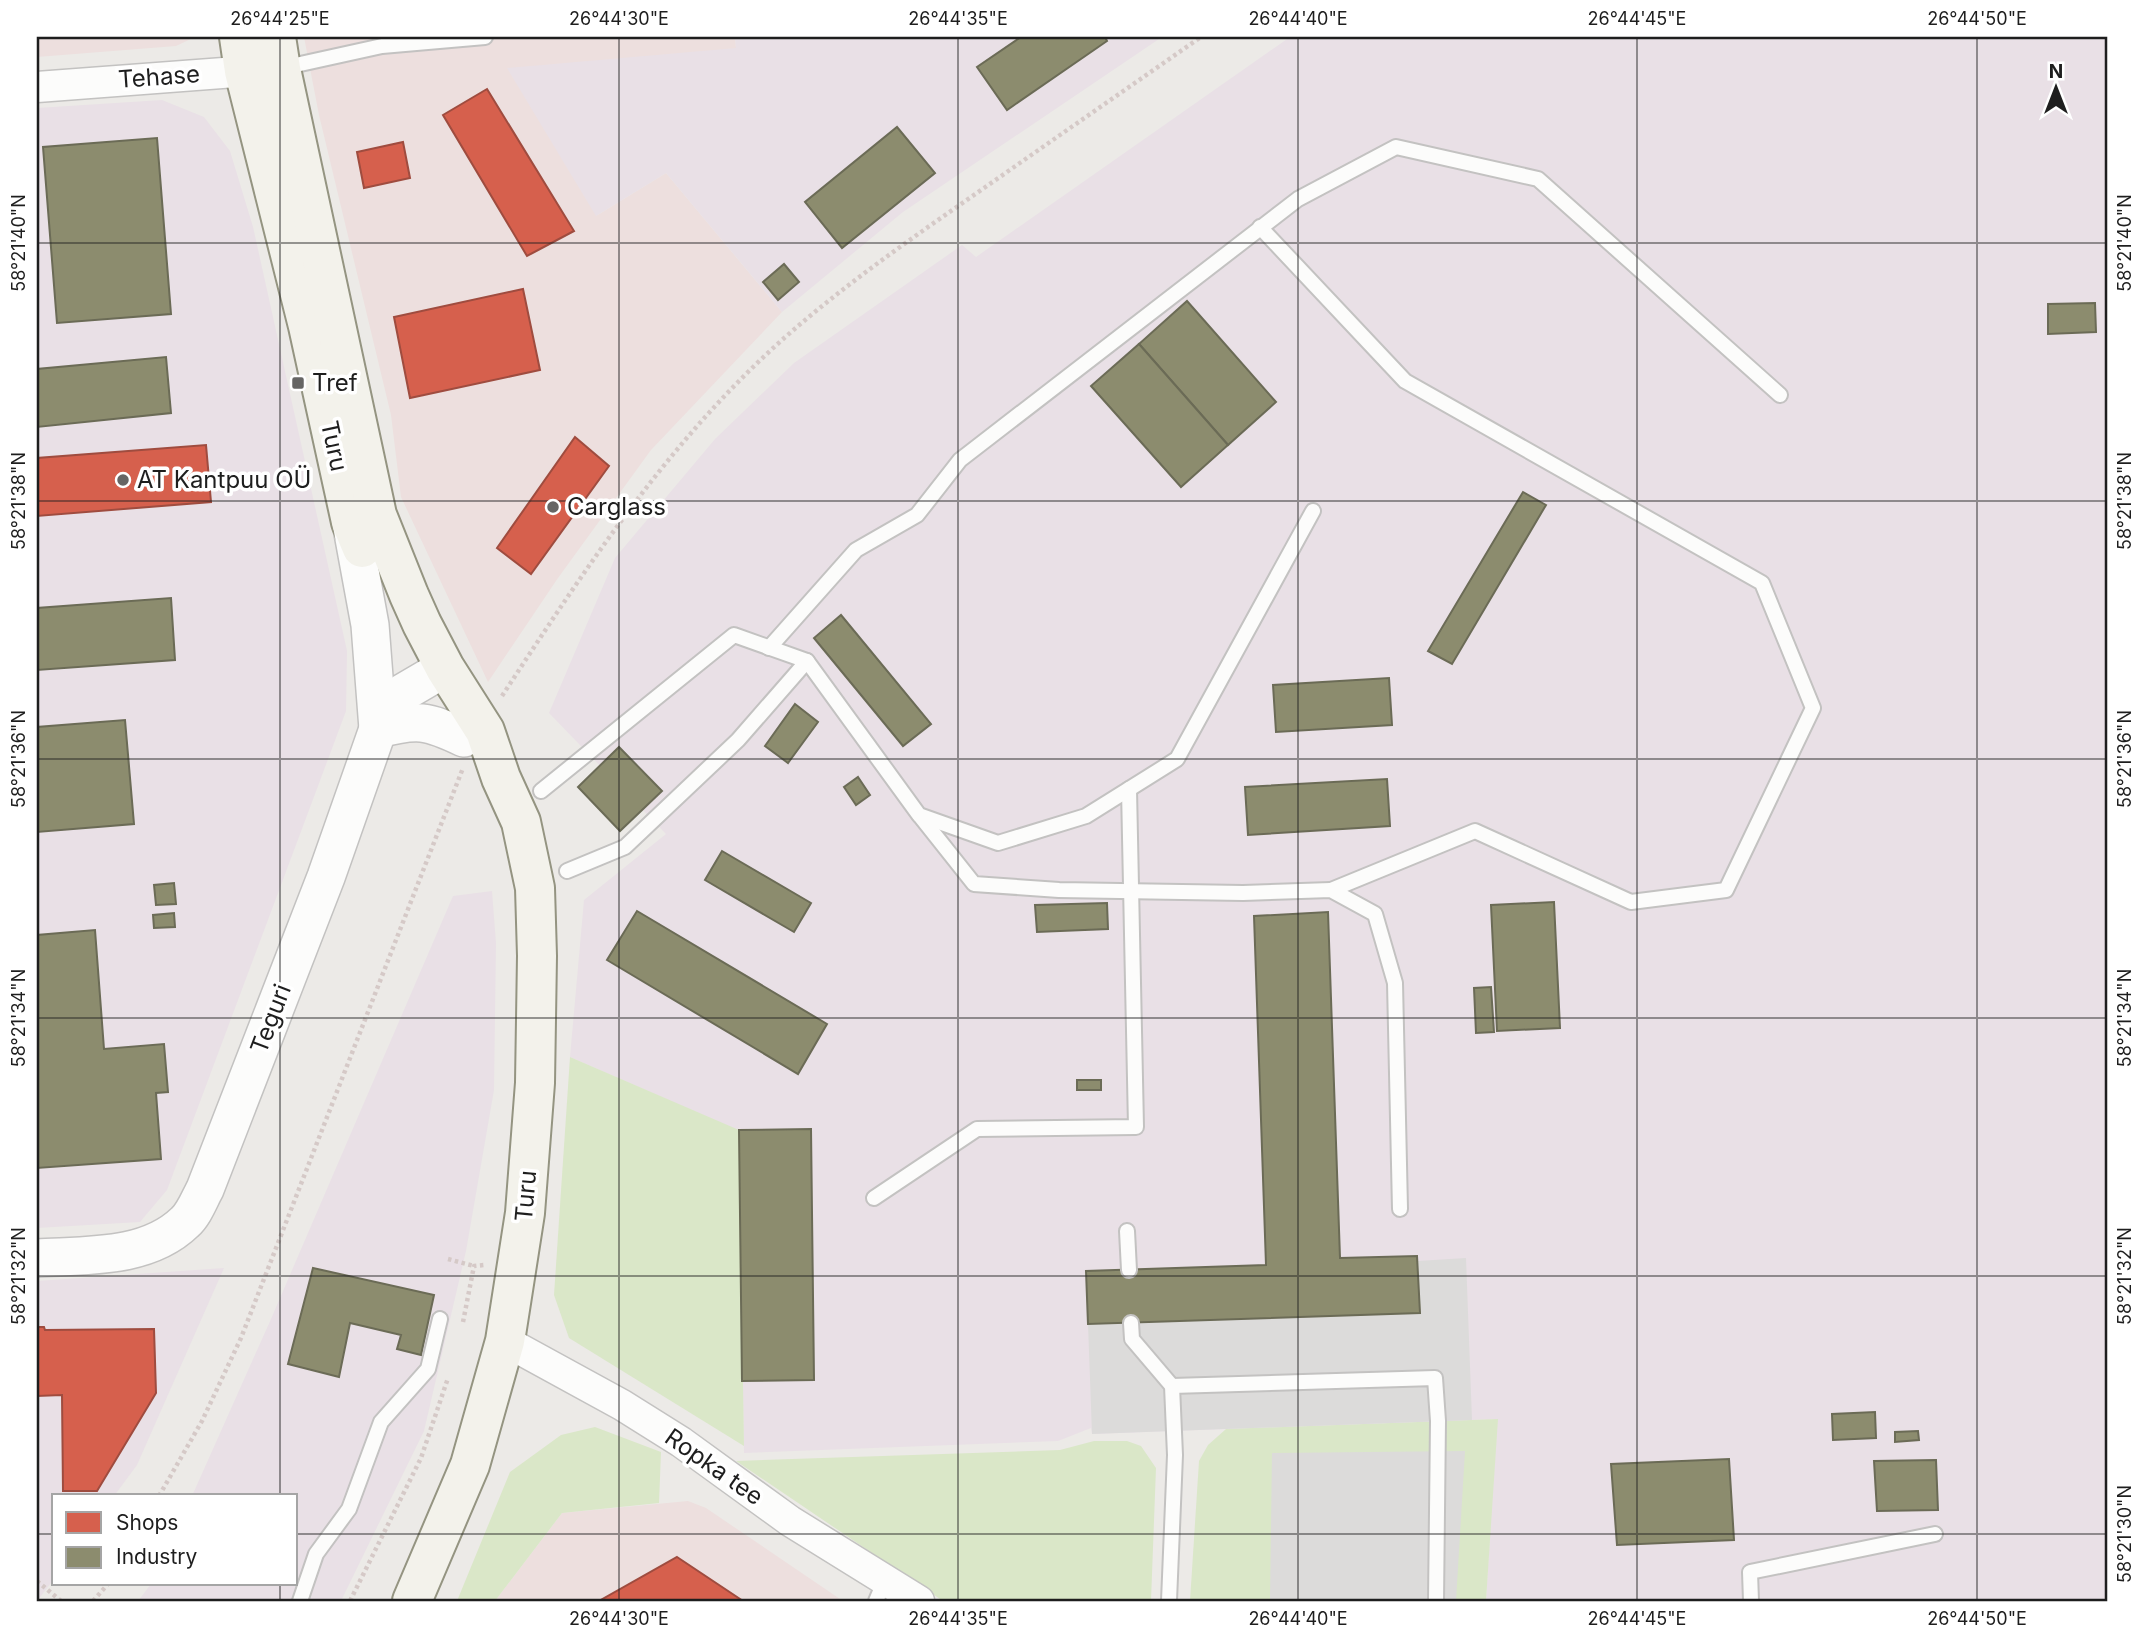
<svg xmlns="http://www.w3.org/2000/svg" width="2144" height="1638" font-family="Inter,sans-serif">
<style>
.commercial{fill:#eddfde}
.industrial{fill:#e9e0e6}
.grass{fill:#dae7c8}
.parking{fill:#dcdbda}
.shops{fill:#d6604d;stroke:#9f4c3f;stroke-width:2}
.industry{fill:#8c8c6e;stroke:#6b6b56;stroke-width:2}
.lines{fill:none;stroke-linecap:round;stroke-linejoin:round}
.service-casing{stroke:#c3c2c1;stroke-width:18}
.minor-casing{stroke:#c3c2c1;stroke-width:33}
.tertiary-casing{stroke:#c3c2c1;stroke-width:40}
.secondary-casing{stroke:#949481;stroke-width:42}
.path{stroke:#d5c9c7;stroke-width:4.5;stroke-dasharray:3.5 3.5;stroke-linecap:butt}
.service{stroke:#fcfcfb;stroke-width:14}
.minor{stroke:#fcfcfb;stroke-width:30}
.tertiary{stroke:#fcfcfb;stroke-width:37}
.secondary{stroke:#f3f2eb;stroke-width:38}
.ticks{fill:none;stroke:#1e1e1e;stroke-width:2;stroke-opacity:0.45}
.poi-dot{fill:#666564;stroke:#fff;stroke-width:2.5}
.labels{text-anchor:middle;stroke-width:7;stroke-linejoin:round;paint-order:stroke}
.street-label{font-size:24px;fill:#1e1e1e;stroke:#fff}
.poi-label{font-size:24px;fill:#1e1e1e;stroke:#fff;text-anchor:start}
.neatline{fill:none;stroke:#1e1e1e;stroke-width:2.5}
.ticks-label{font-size:18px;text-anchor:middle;fill:#1e1e1e}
</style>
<rect width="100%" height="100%" fill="#eceae7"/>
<g class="commercial">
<polygon points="37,37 195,37 176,46 37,57"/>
<polygon points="304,37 735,37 736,48 596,216 666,173 782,312 651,450 558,578 488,682 401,497 391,415 319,115"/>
<polygon points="688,1501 706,1508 843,1601 495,1601 562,1513"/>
</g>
<g class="industrial">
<polygon points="735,37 1162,37 903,212 782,312 666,173 596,216 507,68 736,48"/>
<polygon points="1290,37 2107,37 2107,1601 1486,1601 1497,1419 1092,1434 1091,1428 1058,1441 744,1453 739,1131 570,1057 584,900 666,834 549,713 615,558 715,439 794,363 962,245 976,257"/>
<polygon points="162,100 204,117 230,151 253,227 347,651 346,711 167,1190 140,1222 37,1228 37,108"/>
<polygon points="492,891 496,943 494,1090 466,1251 424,1431 341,1601 138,1601 151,1584 296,1584 296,1496 192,1496 271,1319 453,896"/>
<polygon points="224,1268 137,1465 114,1496 54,1496 54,1579 37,1601 37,1281"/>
</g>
<g class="grass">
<polygon points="570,1057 739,1130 744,1446 569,1338 554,1295"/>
<polygon points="1498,1419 1486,1601 1190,1601 1199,1461 1208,1445 1226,1429"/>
<polygon points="595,1427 661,1452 659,1503 562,1513 495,1601 457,1601 510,1472 561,1435"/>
<polygon points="1094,1441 1127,1441 1141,1446 1156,1468 1151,1601 943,1601 736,1461 1060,1450"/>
</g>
<g class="parking">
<polygon points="1466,1258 1472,1420 1092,1434 1088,1324 1419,1313 1418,1261"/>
<polygon points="1465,1451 1456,1601 1270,1601 1272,1453"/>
</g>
<g class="shops">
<polygon points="487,89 574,231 527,256 443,115"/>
<polygon points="403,142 410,178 364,188 357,152"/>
<polygon points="523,289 540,370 410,398 394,317"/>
<polygon points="575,437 609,466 531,574 497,548"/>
<polygon points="206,445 211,502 37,516 37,458"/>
<polygon points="37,1327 44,1327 45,1330 154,1329 156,1393 97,1491 63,1491 62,1395 37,1396"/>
<polygon points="677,1557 743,1601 599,1601"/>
</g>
<g class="industry">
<polygon points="1021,37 1105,37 1107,41 1007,110 977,67"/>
<polygon points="897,127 935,173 842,248 805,202"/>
<polygon points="157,138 171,314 57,323 43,147"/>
<polygon points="784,264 799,282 778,300 763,282"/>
<polygon points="1187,301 1276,402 1228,445 1139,344"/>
<polygon points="2095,303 2096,332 2048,334 2048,304"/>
<polygon points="1139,344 1228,445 1181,487 1091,386"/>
<polygon points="166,357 171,413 37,427 37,369"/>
<polygon points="1523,492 1546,505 1452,664 1428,651"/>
<polygon points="171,598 175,660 37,670 37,608"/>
<polygon points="841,615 931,724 903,746 814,638"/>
<polygon points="1389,678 1392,725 1276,732 1273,685"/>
<polygon points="795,704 818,722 788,763 765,746"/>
<polygon points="125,720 134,824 37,832 37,727"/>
<polygon points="619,747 662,791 620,831 578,787"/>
<polygon points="858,777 870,795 856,805 844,787"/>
<polygon points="1387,779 1390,826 1248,835 1245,787"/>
<polygon points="722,851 811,903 794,932 705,880"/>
<polygon points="174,883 176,904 156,905 154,885"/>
<polygon points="1554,902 1560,1028 1497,1031 1491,905"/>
<polygon points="1107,903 1108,929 1037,932 1035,905"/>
<polygon points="637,911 827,1024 798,1074 607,960"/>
<polygon points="1328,912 1340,1258 1417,1256 1420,1313 1088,1324 1086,1271 1266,1265 1254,916"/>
<polygon points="174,913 175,927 154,928 153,915"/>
<polygon points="95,930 104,1049 164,1044 168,1092 156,1093 161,1159 37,1168 37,935"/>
<polygon points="1491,987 1494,1032 1476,1033 1474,988"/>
<rect x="1077" y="1080" width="24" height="10"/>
<polygon points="811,1129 814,1380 742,1381 739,1130"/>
<polygon points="313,1268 434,1295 421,1355 397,1349 401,1335 350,1323 339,1377 288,1364"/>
<polygon points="1875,1412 1876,1438 1833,1440 1832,1414"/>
<polygon points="1918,1431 1919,1440 1895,1442 1895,1432"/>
<polygon points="1729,1459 1734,1540 1617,1545 1611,1464"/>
<polygon points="1936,1460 1938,1510 1877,1511 1874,1461"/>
</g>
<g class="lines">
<g class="service-casing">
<g id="service">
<polyline points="282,68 382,46 485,37"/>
<polyline points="1260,227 1405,381 1762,583 1813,708 1726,890 1631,902 1475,831 1331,890"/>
<polyline points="769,648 856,550 917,515 960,460 1298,199 1396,147 1538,179 1780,395"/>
<polyline points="541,791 734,635 807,661 919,815 998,843 1086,816 1177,759 1313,511"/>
<polyline points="920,816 974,884 1059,890 1243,893 1331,890 1375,914 1395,983 1400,1209"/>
<polyline points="567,871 625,847 738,740 807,661"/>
<polyline points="874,1198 977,1129 1136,1127 1129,789"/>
<polyline points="1127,1231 1129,1270"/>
<polyline points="1131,1323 1132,1339 1172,1386 1175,1455 1169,1601"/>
<polyline points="1172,1386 1435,1378 1438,1421 1436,1601"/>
<polyline points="300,1601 316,1554 349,1509 381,1422 428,1369 440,1319"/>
<polyline points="876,1601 885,1580"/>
<polyline points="1751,1601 1750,1572 1935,1534"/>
</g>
</g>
<g class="minor-casing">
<g id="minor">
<polyline points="37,87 263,70"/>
<polyline points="505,1341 622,1405 681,1442 790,1521 919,1601"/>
</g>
</g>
<g class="tertiary-casing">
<g id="tertiary">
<polyline points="351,522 370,625 378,729"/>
<path d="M378,729c39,-10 49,-9 86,9"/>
<path d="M37,1258c49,-3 110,1 148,-36 9,-8 14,-22 20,-33l121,-312 52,-148 13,-25 13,-12 41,-24"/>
</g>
</g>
<g class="secondary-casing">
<g id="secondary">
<polyline points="239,37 244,71 308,326 351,522 362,548"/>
<polyline points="276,37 281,69 377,515 409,595 422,624 445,668 485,731 501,778 521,822 535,888 537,956 535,1083 525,1213 505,1341 470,1465 412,1601"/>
</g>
</g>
<g class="path">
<path d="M502,696c83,-127 166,-254 280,-356 63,-56 133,-104 202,-152 73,-51 145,-101 217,-151"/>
<polyline points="448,1259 474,1266"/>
<polyline points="463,1322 474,1266 484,1265"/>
<polyline points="159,1496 202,1421 241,1338 463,768"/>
<polyline points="37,1581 61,1601"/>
<polyline points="93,1601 108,1584"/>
<polyline points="350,1601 421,1458 448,1378"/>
</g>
<use href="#service" class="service"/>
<use href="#minor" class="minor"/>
<use href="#tertiary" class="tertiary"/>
<use href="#secondary" class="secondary"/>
</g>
<path class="ticks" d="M280,37v1459M619,37v1564M958,37v1564M1298,37v1564M1637,37v1564M1977,37v1564M37,243h2070M37,501h2070M37,759h2070M37,1018h2070M37,1276h2070M37,1534h17M296,1534h1811M280,1584v17"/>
<g class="poi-dot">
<rect x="291" y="376" width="14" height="14" rx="3.5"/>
<circle cx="123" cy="480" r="7"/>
<circle cx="553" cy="507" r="7"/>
</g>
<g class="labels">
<g class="street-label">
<text transform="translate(159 77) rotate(-4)" y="8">Tehase</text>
<text transform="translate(334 446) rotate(78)" y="8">Turu</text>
<text transform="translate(271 1019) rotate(-69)" y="8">Teguri</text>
<text transform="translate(526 1196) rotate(-85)" y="8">Turu</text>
<text transform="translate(714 1467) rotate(35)" y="8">Ropka tee</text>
</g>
<g class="poi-label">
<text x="312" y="391">Tref</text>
<text x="137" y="488">AT Kantpuu OÜ</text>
<text x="567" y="515">Carglass</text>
</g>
</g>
<rect width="2144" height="1638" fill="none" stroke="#ffffff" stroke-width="77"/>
<rect x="52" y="1494" width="245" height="91" fill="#ffffff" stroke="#a5a5a5" stroke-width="2"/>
<rect x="66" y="1512" width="35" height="21" fill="#d6604d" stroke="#a5a5a5" stroke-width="2"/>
<text x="116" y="1530" font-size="21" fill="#1e1e1e">Shops</text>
<rect x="66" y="1547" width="35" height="21" fill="#8c8c6e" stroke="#a5a5a5" stroke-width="2"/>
<text x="116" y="1564" font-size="21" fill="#1e1e1e">Industry</text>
<g transform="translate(2056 88)" stroke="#ffffff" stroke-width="5" paint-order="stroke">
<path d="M0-5L12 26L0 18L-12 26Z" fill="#1e1e1e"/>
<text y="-10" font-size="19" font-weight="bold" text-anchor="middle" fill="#1e1e1e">N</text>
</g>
<rect x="38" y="38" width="2068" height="1562" class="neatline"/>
<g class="ticks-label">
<text x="280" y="25">26°44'25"E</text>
<text x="619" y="25">26°44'30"E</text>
<text x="958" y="25">26°44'35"E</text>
<text x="1298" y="25">26°44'40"E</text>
<text x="1637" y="25">26°44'45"E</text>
<text x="1977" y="25">26°44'50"E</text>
<text transform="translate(19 243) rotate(-90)" y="6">58°21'40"N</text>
<text transform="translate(2125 243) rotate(-90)" y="6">58°21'40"N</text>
<text transform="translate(19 501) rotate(-90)" y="6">58°21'38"N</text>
<text transform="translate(2125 501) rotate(-90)" y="6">58°21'38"N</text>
<text transform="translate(19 759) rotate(-90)" y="6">58°21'36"N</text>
<text transform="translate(2125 759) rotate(-90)" y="6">58°21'36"N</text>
<text transform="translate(19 1018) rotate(-90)" y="6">58°21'34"N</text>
<text transform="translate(2125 1018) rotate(-90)" y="6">58°21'34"N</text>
<text transform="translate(19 1276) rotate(-90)" y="6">58°21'32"N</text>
<text transform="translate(2125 1276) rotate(-90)" y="6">58°21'32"N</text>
<text transform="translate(2125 1534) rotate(-90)" y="6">58°21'30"N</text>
<text x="619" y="1625">26°44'30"E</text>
<text x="958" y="1625">26°44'35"E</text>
<text x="1298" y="1625">26°44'40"E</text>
<text x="1637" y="1625">26°44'45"E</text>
<text x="1977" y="1625">26°44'50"E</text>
</g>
</svg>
